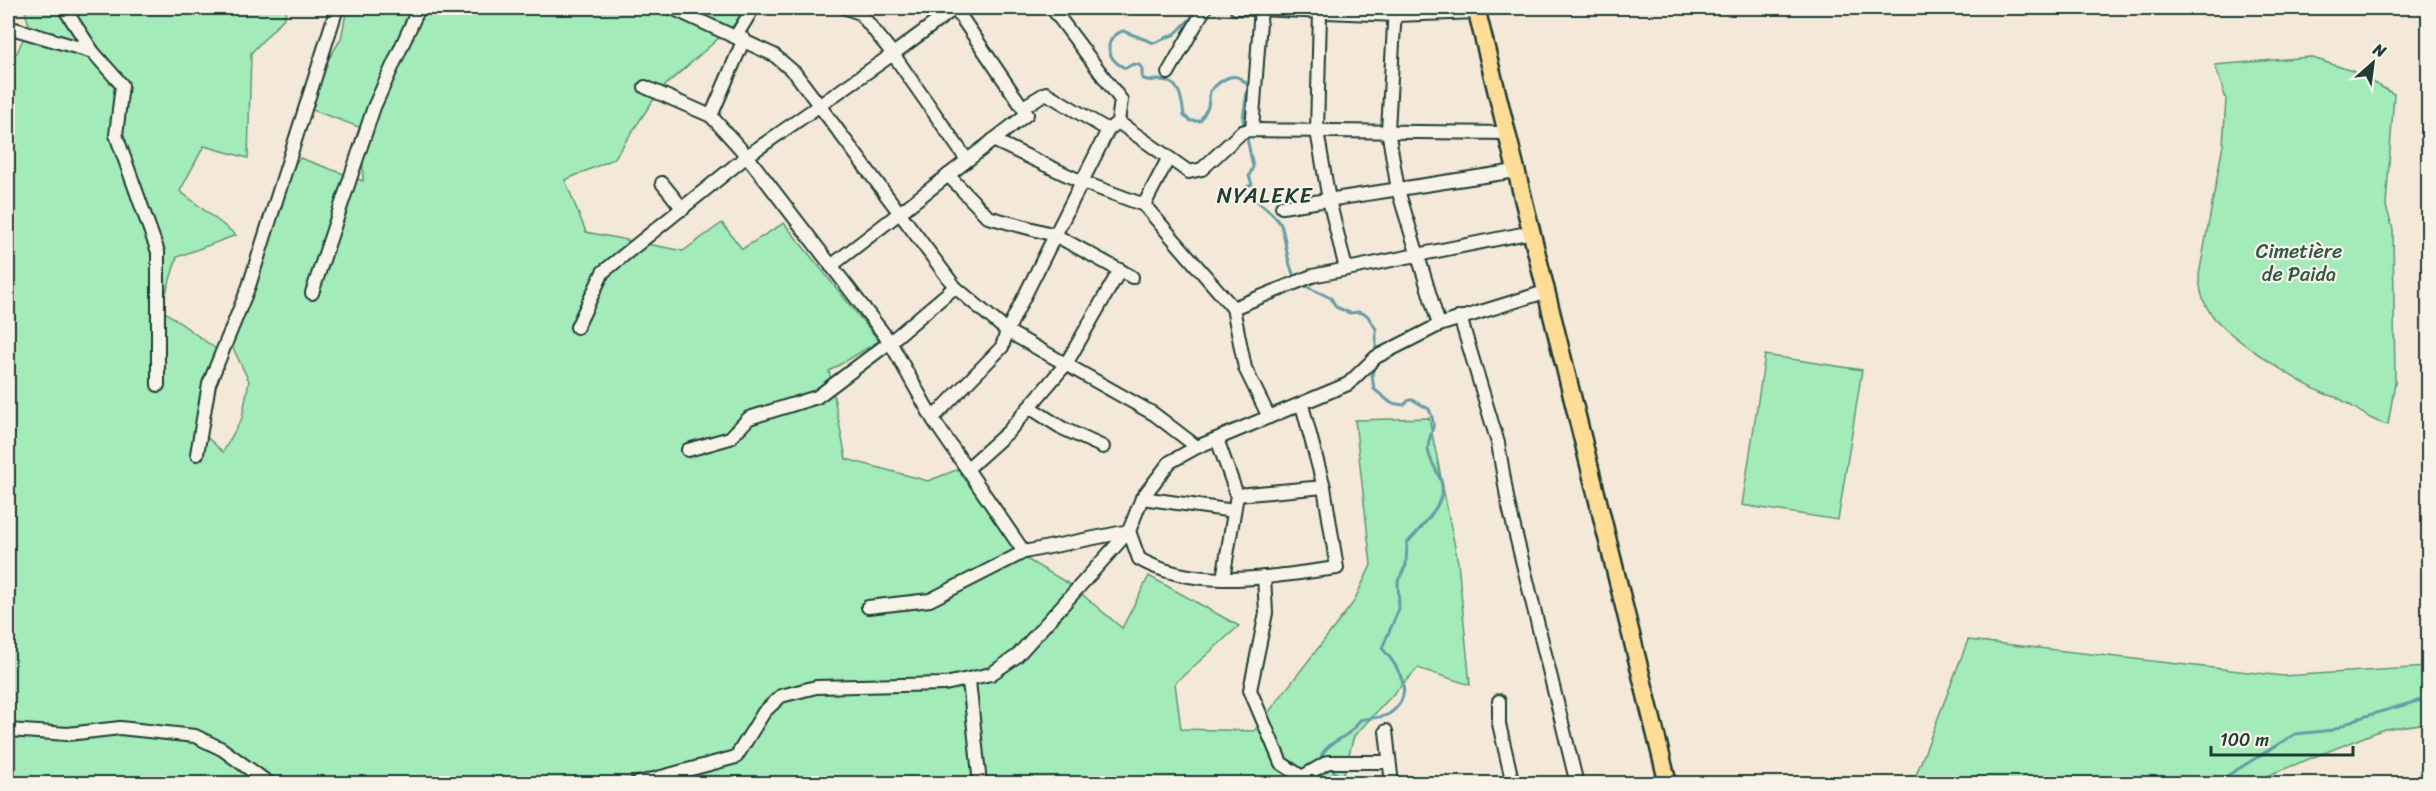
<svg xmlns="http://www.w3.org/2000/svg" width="2436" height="791" font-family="Sriracha,sans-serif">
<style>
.green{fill:#a3ebb8;stroke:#619476;stroke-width:1.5}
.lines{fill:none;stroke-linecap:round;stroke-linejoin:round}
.stream{stroke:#659da7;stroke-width:3}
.minor-casing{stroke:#1f3d34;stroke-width:16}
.highway-casing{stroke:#1f3d34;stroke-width:21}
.minor{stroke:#f7f3e8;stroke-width:12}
.highway{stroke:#ffdd96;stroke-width:16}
.labels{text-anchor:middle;stroke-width:4.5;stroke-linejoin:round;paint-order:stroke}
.park-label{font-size:20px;fill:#335748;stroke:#f7f3e8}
.quarter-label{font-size:22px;letter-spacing:1.5px;fill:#1f3d34;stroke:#f7f3e8}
</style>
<rect width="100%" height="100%" fill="#f4e8d8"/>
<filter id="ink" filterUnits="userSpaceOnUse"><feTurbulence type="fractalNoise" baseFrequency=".0167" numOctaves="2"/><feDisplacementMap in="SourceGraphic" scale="12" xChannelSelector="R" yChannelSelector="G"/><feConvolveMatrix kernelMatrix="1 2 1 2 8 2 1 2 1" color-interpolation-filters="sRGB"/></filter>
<g filter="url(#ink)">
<g class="green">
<polygon points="24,8 287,8 284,18 251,53 248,158 204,146 180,191 236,235 177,257 161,309 216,349 204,383 196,427 223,452 242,418 249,381 231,344 281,181 300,158 363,181 362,128 307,108 316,79 341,39 347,8 750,8 744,16 660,90 614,159 565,180 586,232 683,251 722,223 742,249 784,223 879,341 829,371 846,459 928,481 959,469 1016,553 1071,585 1122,628 1149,576 1239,626 1175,683 1181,729 1254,731 1353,603 1371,565 1355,420 1429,418 1458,562 1470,685 1418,668 1354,736 1341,783 8,784 8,57 17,53 29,25"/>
<path d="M2310,57l42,14 42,23 -8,112 7,23 2,153 -7,43c-18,-4 -32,-17 -48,-26 -5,-3 -12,-3 -17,-6 -28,-13 -94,-55 -112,-79 -9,-13 -11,-23 -12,-39l24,-130 3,-46 -11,-34z"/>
<polygon points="1765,355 1862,370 1838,520 1742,505"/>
<polygon points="1968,640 2283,676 2428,667 2428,723 2384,729 2249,783 1913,783"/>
</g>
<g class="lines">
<g class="stream">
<path d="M1193,8l4,4 -22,22 -21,9 -31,-12c-21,7 -17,30 3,37l7,-4 6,1 3,3v10c6,4 11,2 18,2 21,0 22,21 24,36l7,5h9l8,-14 2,-16c12,-12 26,-23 38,-5l-5,32 1,8"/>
<path d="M1246,133l7,34 -4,9 3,8 -8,5v4c10,4 36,25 38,35 5,18 4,33 13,50"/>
<polyline points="1303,285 1331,298 1336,307 1350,313 1358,312 1367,315 1376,329 1376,352"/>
<path d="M1324,760l-3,-3c6,-17 29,-18 39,-37 8,-2 22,-2 29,-6 28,-19 10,-47 -7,-66l17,-39 -1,-28 8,-16 1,-22c12,-13 39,-40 35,-58 -2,-12 -13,-23 -14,-36 0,-19 11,-16 1,-40l-16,-9h-4l-5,5 -13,-2 -17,-14 -2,-14 3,-11"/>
<polyline points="1328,765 1338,776 1339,784"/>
<polyline points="2198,784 2217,782 2295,734 2333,730 2356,719 2421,700 2428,692"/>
</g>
<g class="minor-casing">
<g id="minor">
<polyline points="64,8 93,52 122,85 116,135 158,252 158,385"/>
<polyline points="672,8 774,55 795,73 955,287 1007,331 1154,414 1197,447"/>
<polyline points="846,8 860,13 893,54 967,160"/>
<polyline points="1052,8 1121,100 1118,122"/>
<polyline points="1236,8 1396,15 1477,12"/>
<polyline points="1395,8 1388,130 1398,190 1439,325"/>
<polyline points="1320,13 1317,131 1329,200 1346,269"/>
<polyline points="8,27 93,52"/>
<polyline points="736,36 753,8"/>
<polyline points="1168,73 1205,8"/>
<polyline points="645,87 711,116 747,156 890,342 934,421 1024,552"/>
<polyline points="1023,107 1046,93 1108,130"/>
<polyline points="711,116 744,39"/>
<polyline points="1252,130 1261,8"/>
<polyline points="993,140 1082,182 1144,205 1233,308 1245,368 1269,417"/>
<polyline points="948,175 988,217 1055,235 1132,277"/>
<polyline points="662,183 683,209"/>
<polyline points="1144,205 1168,159"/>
<polyline points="1282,207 1516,171"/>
<polyline points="831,266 1027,114 955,8"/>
<polyline points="312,293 374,107 419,8"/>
<polyline points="1233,308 1312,276 1532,232"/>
<polyline points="1460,317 1498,443 1508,503 1577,784"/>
<polyline points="577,327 603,272 747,156 893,54 955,8"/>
<polyline points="1029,407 1062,428 1103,447"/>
<polyline points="933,418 1002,347 1007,331 1108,130 1118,122 1189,172 1202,169 1242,132 1249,130 1507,133"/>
<polyline points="1217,439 1237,495 1223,579"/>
<polyline points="688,450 730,438 749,418 817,397 890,342 955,287"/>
<polyline points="197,454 209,384 249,286 337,8"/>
<polyline points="968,468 1008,432 1066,364 1120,270"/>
<polyline points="1237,495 1324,487"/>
<polyline points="1142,498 1234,511"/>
<polyline points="1264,577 1266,613 1250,690 1281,763 1302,777 1328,762 1389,762"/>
<path d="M868,607l62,-7 94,-48 105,-21 10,28c58,33 134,17 198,9l-13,-81 -22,-82"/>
<polyline points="969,681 980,784"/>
<polyline points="1499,701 1499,724 1513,784"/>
<polyline points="8,730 68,734 120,728 195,736 222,749 270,784"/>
<polyline points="1386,731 1392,784"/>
<polyline points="635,784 736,757 764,712 781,696 816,687 945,684 991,674 1017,656 1129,531 1142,498 1170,462 1197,447 1348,384 1376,357 1439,325 1548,291"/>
</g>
</g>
<g class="highway-casing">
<polyline id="highway" points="1476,8 1668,784"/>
</g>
<use href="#minor" class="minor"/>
<use href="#highway" class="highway"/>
</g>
</g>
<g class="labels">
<g class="park-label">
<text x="2299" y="258">Cimetière<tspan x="2299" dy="23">de Paida</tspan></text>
</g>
<g class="quarter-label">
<text x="1265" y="203">NYALEKE</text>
</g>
</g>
<rect width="2436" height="791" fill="none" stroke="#f7f3e8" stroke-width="30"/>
<rect x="15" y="15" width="2406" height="761" fill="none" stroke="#1f3d34" stroke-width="2" filter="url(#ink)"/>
<g transform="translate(2373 63) rotate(28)" stroke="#f7f3e8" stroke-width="4.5" paint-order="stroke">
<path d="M0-4.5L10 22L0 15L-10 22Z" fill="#1f3d34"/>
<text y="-9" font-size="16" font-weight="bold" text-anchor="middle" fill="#1f3d34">N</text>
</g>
<path d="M2211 746v9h142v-9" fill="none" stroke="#1f3d34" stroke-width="3"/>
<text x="2220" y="746" font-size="18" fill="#1f3d34" stroke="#f7f3e8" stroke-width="4.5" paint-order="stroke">100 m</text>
</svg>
